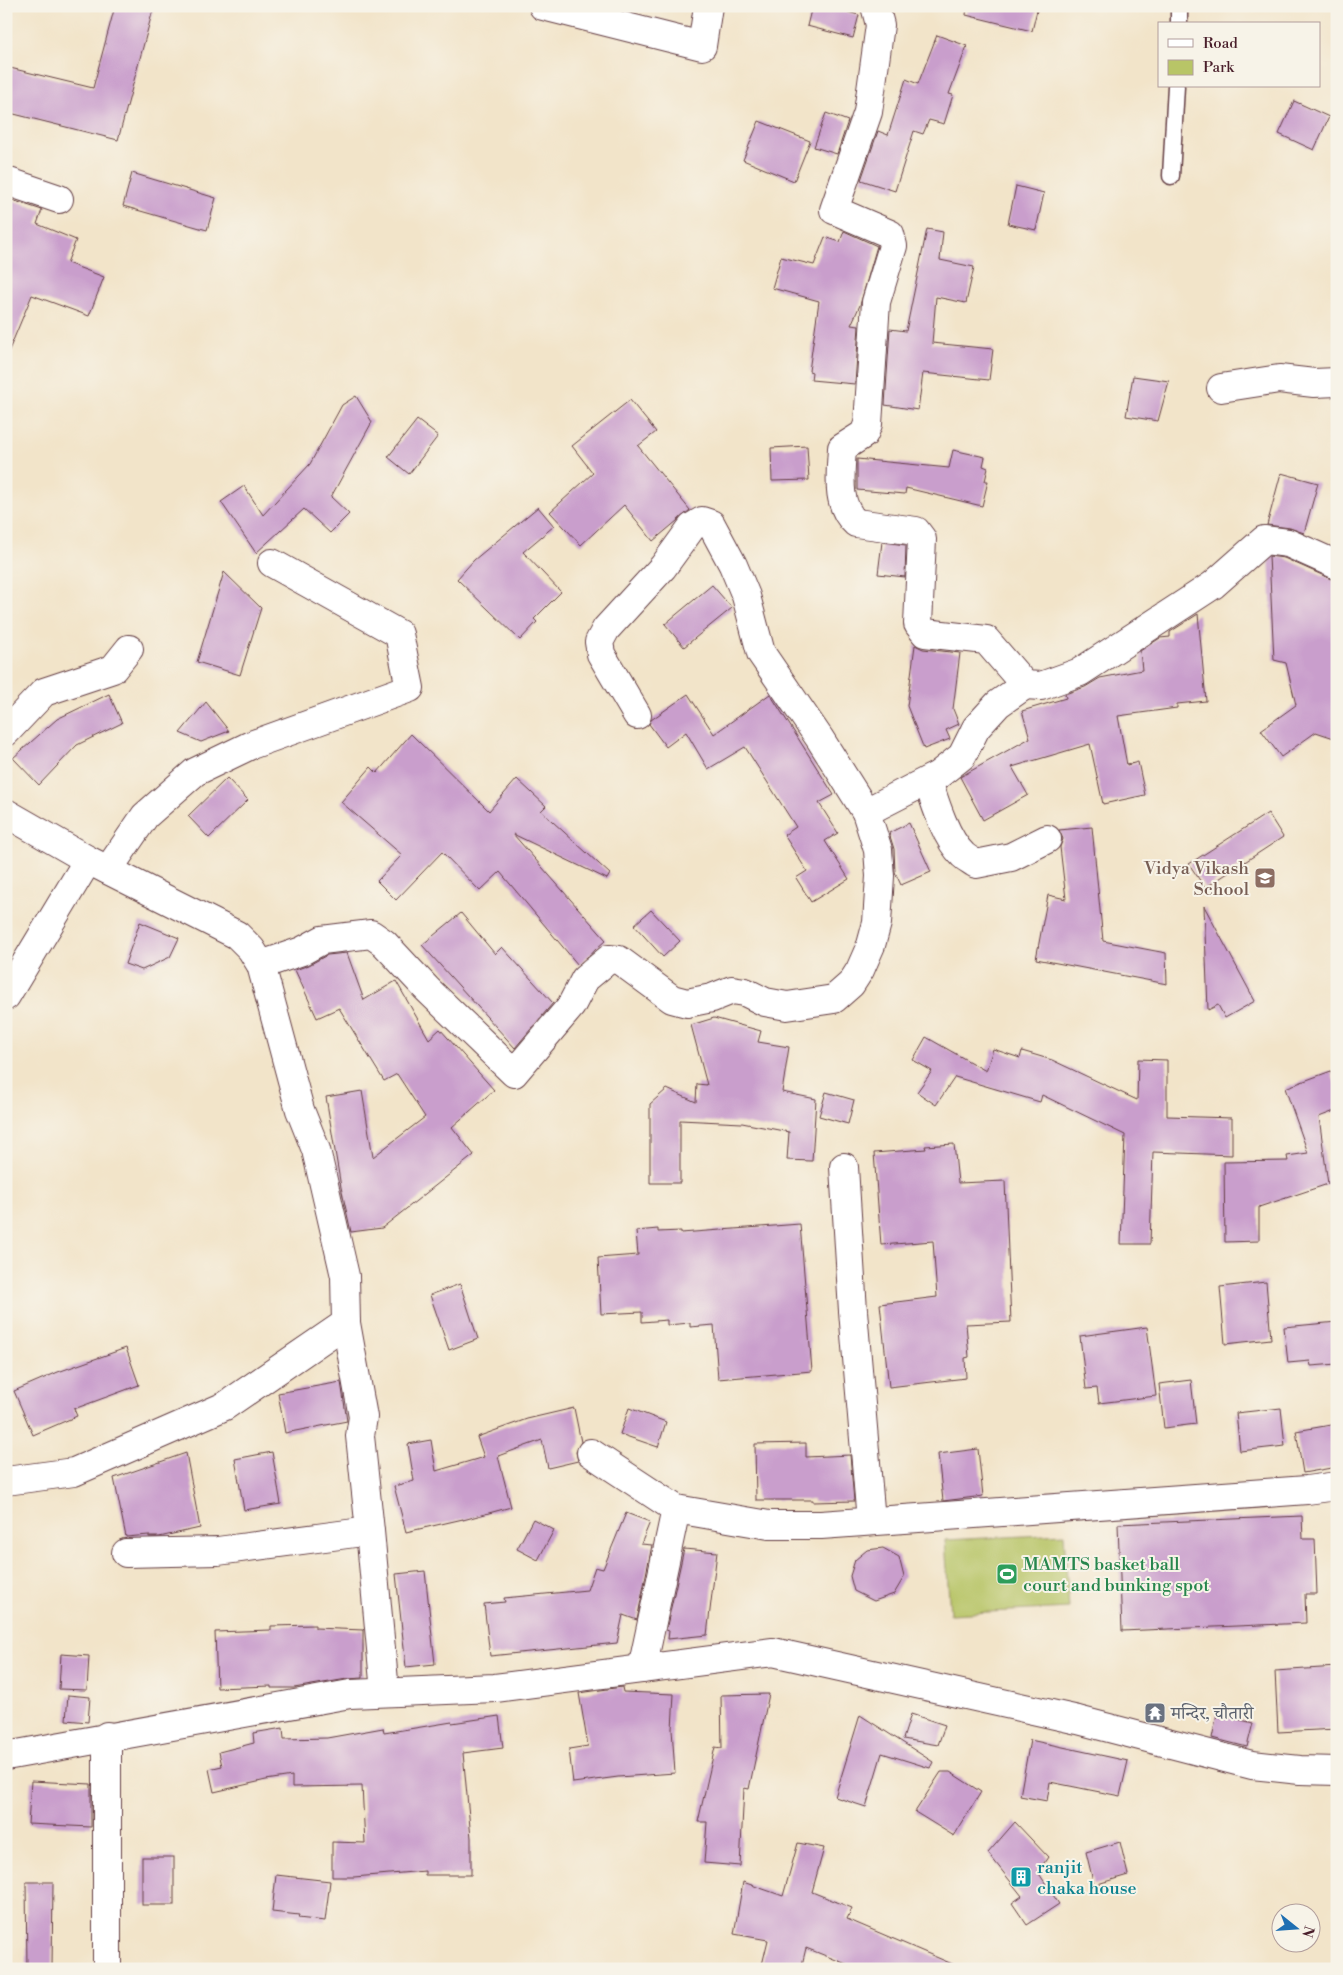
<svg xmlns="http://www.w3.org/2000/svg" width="1343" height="1975" font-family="'Libre Bodoni','Noto Serif Devanagari',serif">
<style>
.green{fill:#b8c567;stroke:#817249}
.building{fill:#c99ecc}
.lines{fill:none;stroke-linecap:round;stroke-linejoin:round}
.service-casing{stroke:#633d43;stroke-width:19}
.minor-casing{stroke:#633d43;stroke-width:30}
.service{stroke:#fff;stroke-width:16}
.minor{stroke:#fff;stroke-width:28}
.labels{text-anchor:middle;stroke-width:4;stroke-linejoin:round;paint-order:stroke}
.education-label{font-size:18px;fill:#785e54;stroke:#f7f3e8;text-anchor:end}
.leisure-label{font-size:18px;fill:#27864d;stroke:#f7f3e8;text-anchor:start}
.worship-label{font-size:18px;fill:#5b616d;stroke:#f7f3e8;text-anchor:start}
.culture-label{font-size:18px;fill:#0d838f;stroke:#f7f3e8;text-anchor:start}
</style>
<rect width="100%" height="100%" fill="#f7f3e8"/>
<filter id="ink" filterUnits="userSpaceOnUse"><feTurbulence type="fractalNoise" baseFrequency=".02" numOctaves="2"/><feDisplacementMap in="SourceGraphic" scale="10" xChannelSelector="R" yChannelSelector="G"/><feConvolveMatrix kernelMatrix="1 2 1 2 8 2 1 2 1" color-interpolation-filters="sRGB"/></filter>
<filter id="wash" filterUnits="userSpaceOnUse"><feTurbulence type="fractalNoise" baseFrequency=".0096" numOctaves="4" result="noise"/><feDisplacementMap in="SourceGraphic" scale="20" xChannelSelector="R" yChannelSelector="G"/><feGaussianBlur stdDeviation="1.12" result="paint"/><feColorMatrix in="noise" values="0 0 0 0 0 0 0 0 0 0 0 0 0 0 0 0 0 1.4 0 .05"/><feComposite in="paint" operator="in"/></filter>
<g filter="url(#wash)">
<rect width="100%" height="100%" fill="#f2e4c9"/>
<polygon class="green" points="1064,1534 1069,1608 950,1614 945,1540"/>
<g id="blocks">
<g class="building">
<polygon points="115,6 154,6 118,140 6,112 6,67 93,88"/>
<polygon points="812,6 824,6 859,15 853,38 807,26"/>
<polygon points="967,6 1038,6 1032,31 966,15"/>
<polygon points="937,35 967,46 949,94 953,95 944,124 929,120 923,134 914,131 895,191 861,180 878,131 888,135 906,79 918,84"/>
<polygon points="1294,101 1329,117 1314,150 1279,134"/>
<polygon points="826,113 848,121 837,154 814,147"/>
<polygon points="759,121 810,141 794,181 743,160"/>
<polygon points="132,173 216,198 207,230 123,206"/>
<polygon points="1016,186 1044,193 1036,230 1008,224"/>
<polygon points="6,198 42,210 37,224 76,240 67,263 104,277 89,316 32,295 7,355"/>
<polygon points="927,229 943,232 940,260 974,267 966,303 936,297 932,343 993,349 989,380 923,373 918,410 885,405 890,329 906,331"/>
<polygon points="844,231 877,246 860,305 851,325 859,326 855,384 811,380 812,372 809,371 819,301 772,288 781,257 814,265 825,237 840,242"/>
<polygon points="1133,376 1169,381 1158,421 1126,416"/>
<polygon points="356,396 372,422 331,497 349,514 330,533 304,509 256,553 221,502 244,486 263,515 310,464 342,405"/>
<polygon points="630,400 656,432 638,446 690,510 653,541 624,505 581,545 550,512 593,473 572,446"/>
<polygon points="417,420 438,436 409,474 388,457"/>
<polygon points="807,446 809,480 772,481 771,448"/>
<polygon points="953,450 985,457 983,466 988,468 985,481 988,481 982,506 906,488 905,494 857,490 857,459 949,468"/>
<polygon points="1281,473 1318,483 1304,533 1290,528 1267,525"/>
<polygon points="538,507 554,526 523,552 561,592 534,619 537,622 520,640 457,579 474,560"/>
<polygon points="882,542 906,545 905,577 878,574"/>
<polygon points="1269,556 1284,558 1331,579 1337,580 1337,739 1316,732 1281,757 1261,730 1296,705 1286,663 1274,660"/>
<polygon points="224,572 261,608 240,675 197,662"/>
<polygon points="712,585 732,608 684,647 665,624"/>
<polygon points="1198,614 1206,701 1177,704 1177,708 1118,716 1127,765 1138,762 1145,795 1103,804 1090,744 1012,767 1028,795 983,820 960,777 1030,738 1022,711 1066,698 1065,694 1085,687 1100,678 1142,670 1140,651 1160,638 1170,637 1170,632"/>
<polygon points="915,645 923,649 960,653 953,709 959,724 946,730 950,739 924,749 907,706"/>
<polygon points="109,694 122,723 77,745 39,785 13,758 57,719"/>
<polygon points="688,694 714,734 770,694 834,795 819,803 838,833 825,841 849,879 811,902 796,878 807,871 784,835 796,827 745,747 708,769 686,732 666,747 649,724 651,720"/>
<polygon points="206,702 229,731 201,742 180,733"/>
<polygon points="411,734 489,811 517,779 546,806 541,811 610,874 607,879 513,834 606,940 578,965 500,872 480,891 442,852 396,900 377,881 402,855 341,802 371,767 377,773"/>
<polygon points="227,778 248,800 209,838 188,816"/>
<polygon points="1268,813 1283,837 1205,888 1189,864"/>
<polygon points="909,823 931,872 901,885 895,872 894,849 889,833"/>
<polygon points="1092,827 1103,941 1166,953 1167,984 1036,959 1048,895 1066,899 1060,847 1063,839 1059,830"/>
<polygon points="1204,906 1255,1001 1225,1018 1218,1005 1208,1010"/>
<polygon points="651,910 680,941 663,957 634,925"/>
<polygon points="461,913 495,954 502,947 553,1003 515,1048 422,945"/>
<polygon points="140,922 179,938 170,957 142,970 125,964"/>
<polygon points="347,953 364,1000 396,981 429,1039 440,1029 494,1090 452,1127 474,1155 382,1228 351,1232 341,1187 326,1097 362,1091 373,1157 425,1117 397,1074 384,1081 339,1008 317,1018 295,970 309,965 327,955"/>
<polygon points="714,1018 761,1031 758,1042 789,1047 782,1092 816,1099 812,1161 787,1160 789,1132 742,1123 680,1120 680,1183 650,1183 650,1104 667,1089 696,1102 697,1084 707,1085 691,1025"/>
<polygon points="926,1037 986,1071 993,1049 1020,1058 1022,1051 1052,1060 1137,1100 1138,1059 1167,1060 1167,1116 1232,1118 1232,1155 1153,1152 1150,1244 1121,1244 1125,1135 1042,1095 1040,1102 955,1077 936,1105 917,1092 932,1071 913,1060"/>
<polygon points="1331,1071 1337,1088 1337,1110 1319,1117 1328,1184 1259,1207 1259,1241 1225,1242 1224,1162 1288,1161 1287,1156 1308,1153 1285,1088"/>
<polygon points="826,1092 854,1100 848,1124 819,1116"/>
<polygon points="954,1144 958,1183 1005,1181 1011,1322 966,1324 969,1357 965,1358 966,1378 889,1387 880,1304 937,1297 933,1241 881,1245 874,1153 926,1149 925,1146"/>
<polygon points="800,1224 812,1371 718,1379 714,1325 690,1327 690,1323 667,1325 667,1320 642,1322 642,1312 601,1314 598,1258 638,1255 636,1231 658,1229 658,1232 681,1231 681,1233"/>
<polygon points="1266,1282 1271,1339 1225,1344 1220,1287"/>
<polygon points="460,1284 478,1339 449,1350 430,1295"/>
<polygon points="1337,1322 1337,1364 1311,1366 1310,1361 1288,1363 1284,1327"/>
<polygon points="1147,1327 1156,1396 1099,1403 1097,1388 1086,1389 1080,1336"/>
<polygon points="126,1348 139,1385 74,1409 77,1416 33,1435 14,1391 58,1372"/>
<polygon points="1191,1380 1196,1424 1164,1428 1159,1384"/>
<polygon points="341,1382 347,1421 285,1433 278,1393"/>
<polygon points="574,1408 581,1442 576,1452 578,1461 548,1468 542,1440 498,1456 511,1507 463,1520 463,1519 406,1532 394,1486 414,1481 408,1444 431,1440 436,1471 484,1457 477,1437 527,1419"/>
<polygon points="629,1408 666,1422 658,1447 620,1434"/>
<polygon points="1281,1408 1285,1446 1240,1451 1236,1413"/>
<polygon points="1337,1424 1337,1467 1303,1473 1296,1431"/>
<polygon points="806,1443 806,1457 850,1455 854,1501 813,1502 813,1500 756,1500 755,1444"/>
<polygon points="978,1449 983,1496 943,1501 938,1454"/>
<polygon points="272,1452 281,1504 244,1510 235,1459"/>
<polygon points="186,1453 200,1528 159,1537 149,1537 149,1535 126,1537 114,1478"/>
<polygon points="626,1513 650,1522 641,1544 652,1545 637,1620 623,1615 617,1643 490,1656 484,1604 505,1602 504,1598 587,1590 595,1567 603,1569"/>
<polygon points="1302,1516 1303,1539 1315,1539 1317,1594 1305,1594 1306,1623 1122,1631 1118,1524"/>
<polygon points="533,1519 554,1530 538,1560 517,1549"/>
<polygon points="883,1548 899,1557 904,1577 894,1594 874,1601 854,1591 850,1576 855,1560 867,1550"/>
<polygon points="684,1549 717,1552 707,1635 668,1639 669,1631 666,1630"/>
<polygon points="425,1571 435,1664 406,1667 396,1574"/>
<polygon points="315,1625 315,1628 363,1630 363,1678 347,1679 294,1688 271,1688 271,1686 217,1688 215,1632 271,1630 271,1626"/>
<polygon points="61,1654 89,1656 87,1690 59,1689"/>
<polygon points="1337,1667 1337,1729 1278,1732 1275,1671"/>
<polygon points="622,1687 623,1692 674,1694 672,1729 675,1773 618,1777 573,1783 569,1749 588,1746 579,1693"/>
<polygon points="769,1694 749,1789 744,1788 740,1866 704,1863 707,1822 698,1822 715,1747 722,1748 721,1695"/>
<polygon points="68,1695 90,1697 88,1722 66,1720"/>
<polygon points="911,1714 945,1725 938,1745 903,1739"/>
<polygon points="1217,1714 1253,1723 1247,1747 1212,1738"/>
<polygon points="860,1715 933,1762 930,1768 882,1753 866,1807 835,1797"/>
<polygon points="499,1716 503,1748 463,1753 471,1838 471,1875 425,1875 425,1871 354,1877 332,1877 332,1842 365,1843 362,1786 292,1787 292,1776 266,1780 214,1792 209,1769 222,1766 219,1752 254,1743 253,1733 283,1728 284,1739 327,1738 383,1728 384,1733 452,1722 452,1723"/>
<polygon points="1030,1740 1128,1761 1120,1796 1050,1782 1047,1801 1020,1796"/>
<polygon points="941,1772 950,1772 981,1792 954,1836 915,1812"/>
<polygon points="31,1781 91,1784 91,1827 28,1824"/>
<polygon points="1015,1822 1048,1857 1038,1872 1059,1904 1027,1925 1012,1903 1022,1896 988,1853"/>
<polygon points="1120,1842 1128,1875 1094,1885 1086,1852"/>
<polygon points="798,1843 824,1848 812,1892 852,1908 847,1919 964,1969 859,1969 806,1948 801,1969 761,1969 768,1940 734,1934 743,1882 783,1896"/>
<rect x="142" y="1857" width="32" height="48"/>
<polygon points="276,1875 330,1881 325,1921 298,1918 299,1915 272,1912"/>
<polygon points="26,1882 53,1882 52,1969 27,1969"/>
</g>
</g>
</g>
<g filter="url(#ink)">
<use href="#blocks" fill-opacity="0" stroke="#633d43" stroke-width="1"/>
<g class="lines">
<g class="service-casing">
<g id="service">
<polyline points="1179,24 1179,6"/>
<polyline points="1171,176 1176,86"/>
</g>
</g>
<g class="minor-casing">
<g id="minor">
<polyline points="543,6 702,46 708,6"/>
<path d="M875,6l5,19 -12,87 -34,98 56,24 3,12 -17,56 -8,122 -4,10 -22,14c-1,24 -7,57 14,75l60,8 6,8 -4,85 7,9 61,7 39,45 16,1 39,-14 133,-87 51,-45 24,3 49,22"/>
<polyline points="6,181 59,199"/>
<polyline points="1221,388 1279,379 1314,383 1337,382"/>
<polyline points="637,715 601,654 599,642 606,629 663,567 692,527 702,521 711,524 733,565 746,596 761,653 820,739 866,812"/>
<polyline points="6,732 44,692 113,669 129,649"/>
<path d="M928,781c7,22 18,58 35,74 4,4 9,6 13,9l35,-7 36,-18"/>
<polyline points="6,813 88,860 237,935 251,949 261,965 300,1110 316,1150 345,1276 346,1323 225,1406 74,1472 6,1481"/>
<polyline points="108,870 145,816 195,772 251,745 410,688 399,634 272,563"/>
<polyline points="261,965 302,951 322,940 371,934 384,943 427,989 514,1073 571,1006 585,979 609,959 619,960 672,999 687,1003 712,998 732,990 745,992 765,1002 787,1006 834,999 851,984 860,970 871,945 877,923 880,876 878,850 866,812 938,775 962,756 976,728 998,704 1025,685"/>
<polyline points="6,996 88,860"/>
<polyline points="844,1167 853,1311 871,1521"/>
<polyline points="591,1453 676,1509"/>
<polyline points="370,1531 385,1692"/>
<polyline points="126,1553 218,1551 370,1531 360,1436 363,1417 346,1323"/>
<polyline points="642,1669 676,1509 769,1525 821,1525 1307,1490 1337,1486"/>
<polyline points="6,1756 350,1694 495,1688 773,1652 1078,1720 1252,1765 1300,1770 1337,1771"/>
<polyline points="107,1969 107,1736"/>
</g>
</g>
<use href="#service" class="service"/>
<use href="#minor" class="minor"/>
</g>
</g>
<defs>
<g id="school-square" transform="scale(1.125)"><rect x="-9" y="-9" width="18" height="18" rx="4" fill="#8d6e63" stroke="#f7f3e8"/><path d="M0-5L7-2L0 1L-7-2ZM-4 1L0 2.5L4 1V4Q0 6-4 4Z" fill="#fff"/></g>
<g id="stadium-square" transform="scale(1.125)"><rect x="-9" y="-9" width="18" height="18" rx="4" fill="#2e9e5b" stroke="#f7f3e8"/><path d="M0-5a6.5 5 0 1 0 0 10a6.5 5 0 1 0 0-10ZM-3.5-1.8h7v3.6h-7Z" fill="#fff"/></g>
<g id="temple-square" transform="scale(1.125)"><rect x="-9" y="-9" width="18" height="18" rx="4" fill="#6b7280" stroke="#f7f3e8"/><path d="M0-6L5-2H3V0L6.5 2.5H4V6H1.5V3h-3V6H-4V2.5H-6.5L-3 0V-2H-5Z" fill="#fff"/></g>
<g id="building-square" transform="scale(1.125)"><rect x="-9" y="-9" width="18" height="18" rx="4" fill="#0f9aa8" stroke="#f7f3e8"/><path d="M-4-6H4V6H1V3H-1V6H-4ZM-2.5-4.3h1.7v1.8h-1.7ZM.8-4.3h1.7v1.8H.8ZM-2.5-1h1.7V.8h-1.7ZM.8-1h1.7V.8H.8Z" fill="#fff"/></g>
</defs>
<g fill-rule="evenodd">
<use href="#school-square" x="1265" y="878"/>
<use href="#stadium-square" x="1007" y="1574"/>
<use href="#temple-square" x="1155" y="1713"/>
<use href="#building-square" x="1021" y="1877"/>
</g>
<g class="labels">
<g class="education-label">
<text x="1249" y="874">Vidya Vikash<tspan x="1249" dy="21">School</tspan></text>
</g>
<g class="leisure-label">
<text x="1023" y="1570">MAMTS basket ball<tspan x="1023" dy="21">court and bunking spot</tspan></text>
</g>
<g class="worship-label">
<text x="1171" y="1719">मन्दिर, चौतारी</text>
</g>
<g class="culture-label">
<text x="1037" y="1873">ranjit<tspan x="1037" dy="21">chaka house</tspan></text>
</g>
</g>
<rect width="1343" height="1975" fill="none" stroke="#f7f3e8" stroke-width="25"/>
<rect x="1158" y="22" width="162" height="65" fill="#f7f3e8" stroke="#b29e9c"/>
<rect x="1168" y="39" width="25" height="8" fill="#ffffff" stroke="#b29e9c"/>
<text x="1203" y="48" font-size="15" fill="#4a1f2b">Road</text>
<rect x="1168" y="60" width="25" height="15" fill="#b8c567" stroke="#b29e9c"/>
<text x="1203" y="72" font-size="15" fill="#4a1f2b">Park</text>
<g transform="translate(1296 1928) rotate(107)"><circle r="24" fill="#f7f3e8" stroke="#b29e9c"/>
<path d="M0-4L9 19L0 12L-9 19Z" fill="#1f6fb2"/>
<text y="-8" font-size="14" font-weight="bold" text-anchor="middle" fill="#4a1f2b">N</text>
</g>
</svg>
